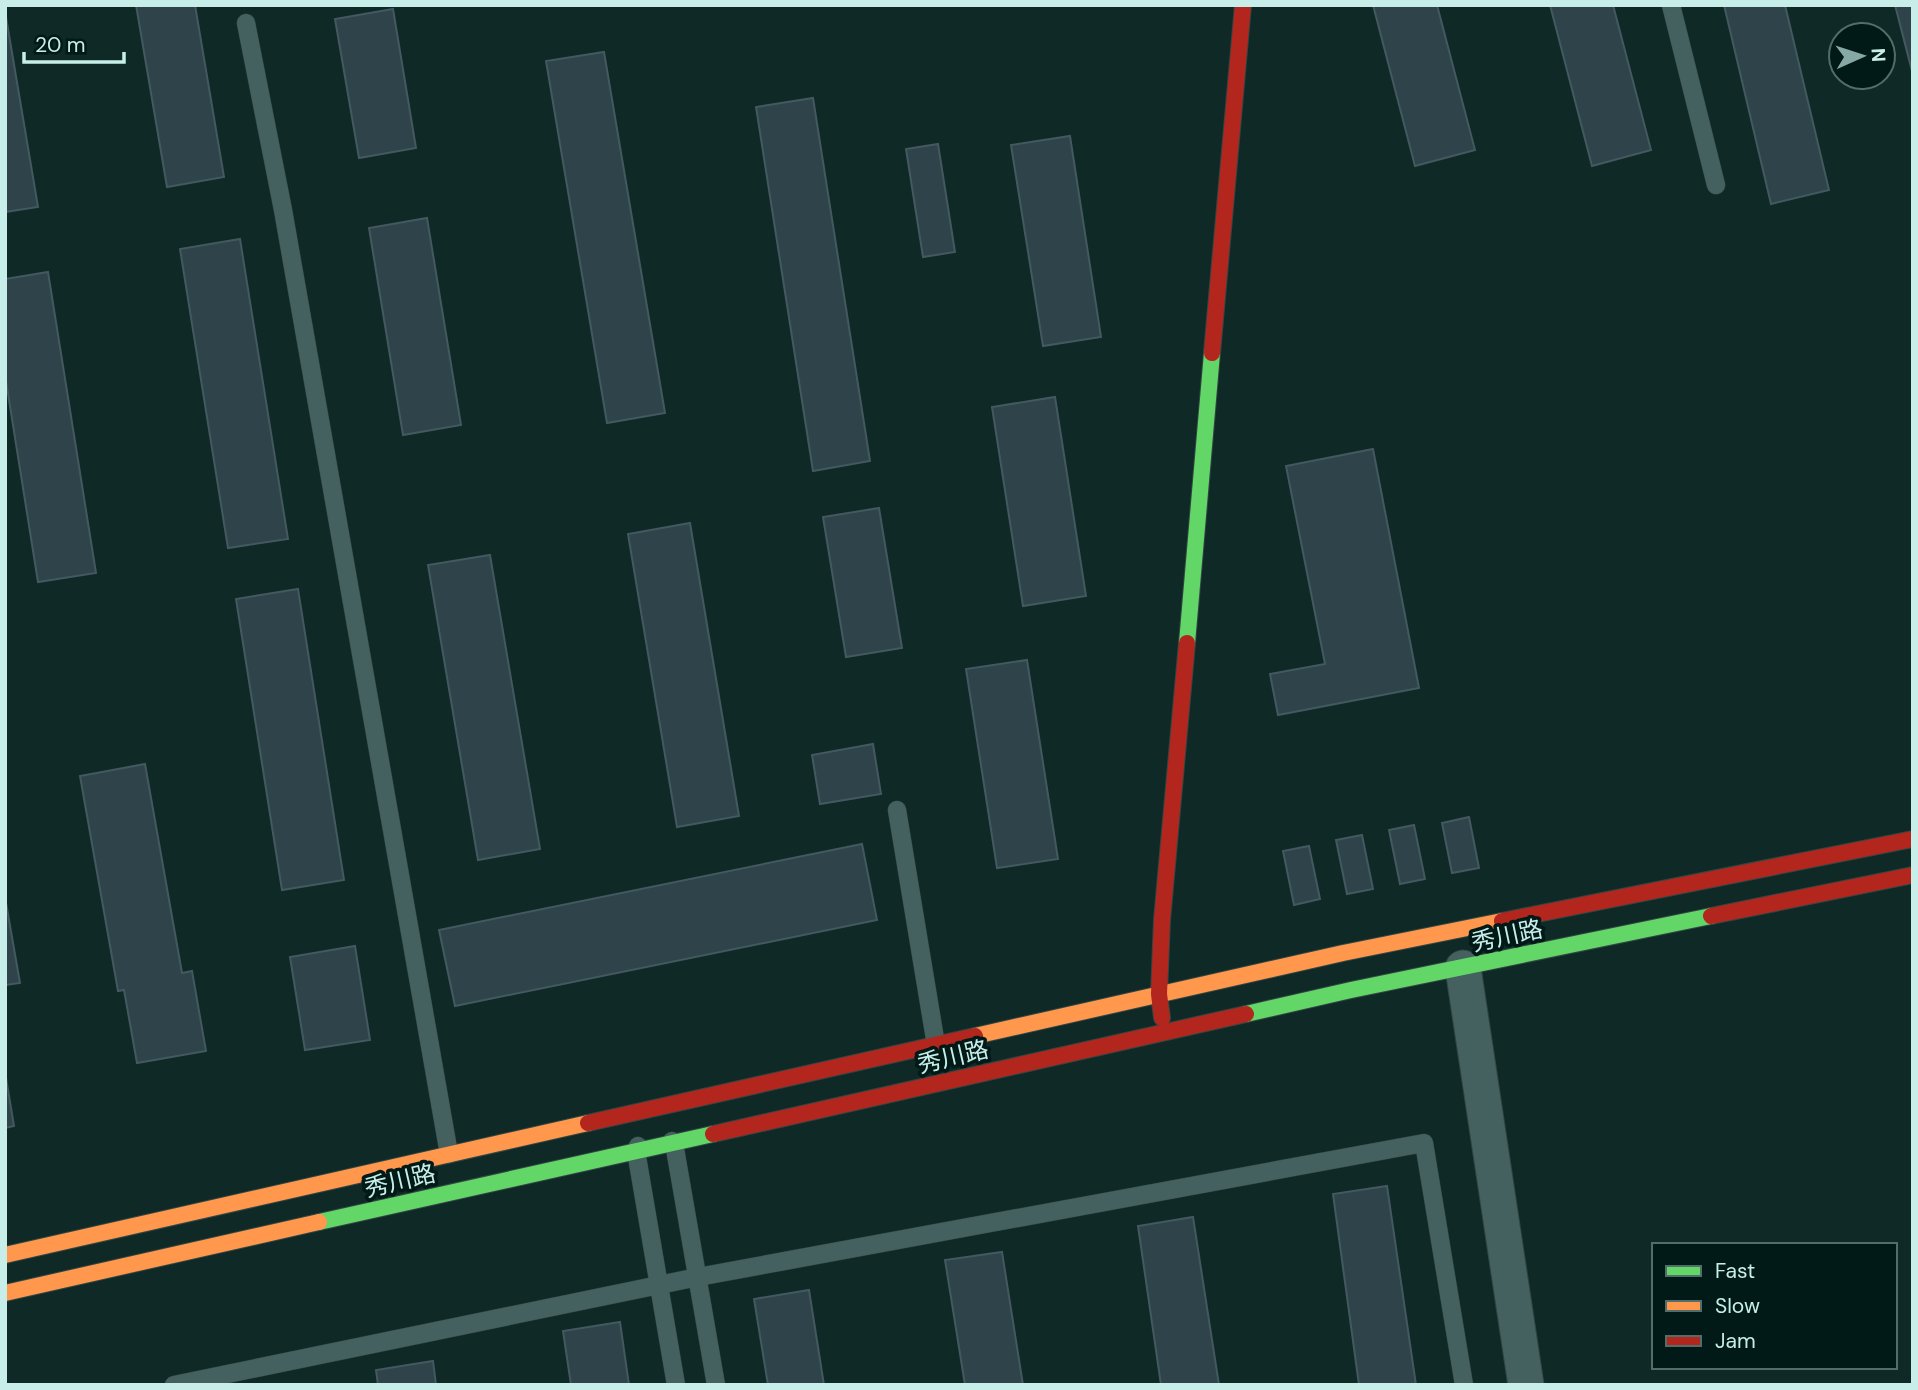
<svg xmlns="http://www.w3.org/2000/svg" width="1918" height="1390" font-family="'DM Sans','Noto Sans SC',sans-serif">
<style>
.building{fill:#2f434a;stroke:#43585f;stroke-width:2}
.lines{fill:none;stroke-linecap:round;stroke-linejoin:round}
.lane-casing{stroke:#324643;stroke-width:19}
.street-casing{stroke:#324643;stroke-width:37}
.fast-casing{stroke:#324643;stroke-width:18}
.slow-casing{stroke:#324643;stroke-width:18}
.jam-casing{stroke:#324643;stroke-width:18}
.lane{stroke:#45615f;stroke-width:18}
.street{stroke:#45615f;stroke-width:35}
.fast{stroke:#63d668;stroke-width:16}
.slow{stroke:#ff974d;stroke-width:16}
.jam{stroke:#b3261e;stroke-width:16}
.labels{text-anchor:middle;stroke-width:7;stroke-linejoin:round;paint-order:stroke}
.street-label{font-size:24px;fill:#c8eee9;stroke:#011917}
</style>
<rect width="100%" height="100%" fill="#0f2927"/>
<g class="building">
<polygon points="136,5 195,5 224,177 167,187"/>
<polygon points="1373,5 1437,5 1475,150 1415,166"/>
<polygon points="1550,5 1613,5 1651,150 1592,166"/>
<polygon points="1724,5 1785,5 1829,190 1771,204"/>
<polygon points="1895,5 1913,5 1913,75"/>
<polygon points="393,9 416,148 359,158 335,19"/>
<polygon points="5,11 38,207 5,212"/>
<polygon points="604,52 665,413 607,423 546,61"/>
<polygon points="813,98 870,461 813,471 756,107"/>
<polygon points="1070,136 1101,337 1043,346 1011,145"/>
<polygon points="938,144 955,252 923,257 906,149"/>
<polygon points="427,218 461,425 403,435 369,228"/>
<polygon points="240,239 288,539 228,548 180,249"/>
<polygon points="48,272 96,573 38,582 5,375 5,279"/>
<polygon points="1055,397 1086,596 1023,606 992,407"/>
<polygon points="1373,449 1419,688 1278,715 1270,674 1325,664 1286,466"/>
<polygon points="879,508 902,648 846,657 823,517"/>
<polygon points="690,523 739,816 677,827 628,534"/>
<polygon points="490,555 540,849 478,860 428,565"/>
<polygon points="298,589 344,880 282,890 236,599"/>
<polygon points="1027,660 1058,859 997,868 966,669"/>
<polygon points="873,744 881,794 820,804 812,755"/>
<polygon points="145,764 182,973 192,971 206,1051 137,1063 124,990 118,991 80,776"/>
<polygon points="1469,817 1479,868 1452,873 1442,823"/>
<polygon points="1414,825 1425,879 1400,884 1389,830"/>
<polygon points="1362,835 1373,889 1347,894 1336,840"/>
<polygon points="862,844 877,920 455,1006 439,930"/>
<polygon points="1309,846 1320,899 1294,905 1283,851"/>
<polygon points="5,897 20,983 5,985"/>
<polygon points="355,946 370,1040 305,1050 290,957"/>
<polygon points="5,1072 14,1126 5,1128"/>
<polygon points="1387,1186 1416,1385 1359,1385 1333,1194"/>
<polygon points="1193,1217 1219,1385 1161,1385 1138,1226"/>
<polygon points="1002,1252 1023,1385 965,1385 945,1260"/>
<polygon points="809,1290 824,1385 768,1385 754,1299"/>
<polygon points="620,1322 629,1385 571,1385 563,1331"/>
<polygon points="433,1361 436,1385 378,1385 376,1370"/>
</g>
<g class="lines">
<g class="lane-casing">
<g id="lane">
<polyline points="1671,5 1716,185"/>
<polyline points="246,23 283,210 449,1154"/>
<polyline points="897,810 936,1045"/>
<polyline points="672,1141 674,1143 716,1385"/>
<polyline points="638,1146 636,1151 676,1385"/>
<polyline points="174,1385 698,1277 1424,1143 1464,1385"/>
</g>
</g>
<g class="street-casing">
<polyline id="street" points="1463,968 1526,1385"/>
</g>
<g class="fast-casing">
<g id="fast">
<polyline points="1187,643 1212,353"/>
<polyline points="1246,1014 1351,990 1711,916"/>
<polyline points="319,1222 713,1134"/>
</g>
</g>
<g class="slow-casing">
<g id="slow">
<polyline points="975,1036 1343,953 1502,921"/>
<polyline points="5,1255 588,1123"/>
<polyline points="5,1293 319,1222"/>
</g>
</g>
<g class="jam-casing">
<g id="jam">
<polyline points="1212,353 1243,5"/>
<polyline points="1711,916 1913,875"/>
<polyline points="1502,921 1913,839"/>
<polyline points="1162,1018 1159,994 1162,920 1187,643"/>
<polyline points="588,1123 975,1036"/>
<polyline points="713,1134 1246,1014"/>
</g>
</g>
<use href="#lane" class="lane"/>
<use href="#street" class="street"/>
<use href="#fast" class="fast"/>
<use href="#slow" class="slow"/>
<use href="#jam" class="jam"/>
</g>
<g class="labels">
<g class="street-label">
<text transform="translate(1507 936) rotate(-12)" y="8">秀川路</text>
<text transform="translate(953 1057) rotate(-13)" y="8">秀川路</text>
<text transform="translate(400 1181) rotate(-13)" y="8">秀川路</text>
</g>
</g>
<rect width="1918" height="1390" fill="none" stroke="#c8eee9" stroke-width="14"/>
<rect x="1652" y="1243" width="245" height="126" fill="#011917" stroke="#516e6b" stroke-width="2"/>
<rect x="1666" y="1266" width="35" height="10" fill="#63d668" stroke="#516e6b" stroke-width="2"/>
<text x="1715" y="1278" font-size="21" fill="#c8eee9">Fast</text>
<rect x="1666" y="1301" width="35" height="10" fill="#ff974d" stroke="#516e6b" stroke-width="2"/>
<text x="1715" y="1313" font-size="21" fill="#c8eee9">Slow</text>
<rect x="1666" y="1336" width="35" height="10" fill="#b3261e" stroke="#516e6b" stroke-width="2"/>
<text x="1715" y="1348" font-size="21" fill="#c8eee9">Jam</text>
<g transform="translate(1862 56) rotate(87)"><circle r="33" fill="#011917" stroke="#516e6b" stroke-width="2"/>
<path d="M0-5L12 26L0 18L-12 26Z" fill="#87a9a5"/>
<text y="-10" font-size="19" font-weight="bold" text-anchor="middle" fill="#c8eee9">N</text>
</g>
<path d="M24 52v10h100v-10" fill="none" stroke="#c8eee9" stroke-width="3.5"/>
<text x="35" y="52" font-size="21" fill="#c8eee9" stroke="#011917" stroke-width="5" paint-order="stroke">20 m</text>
</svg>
